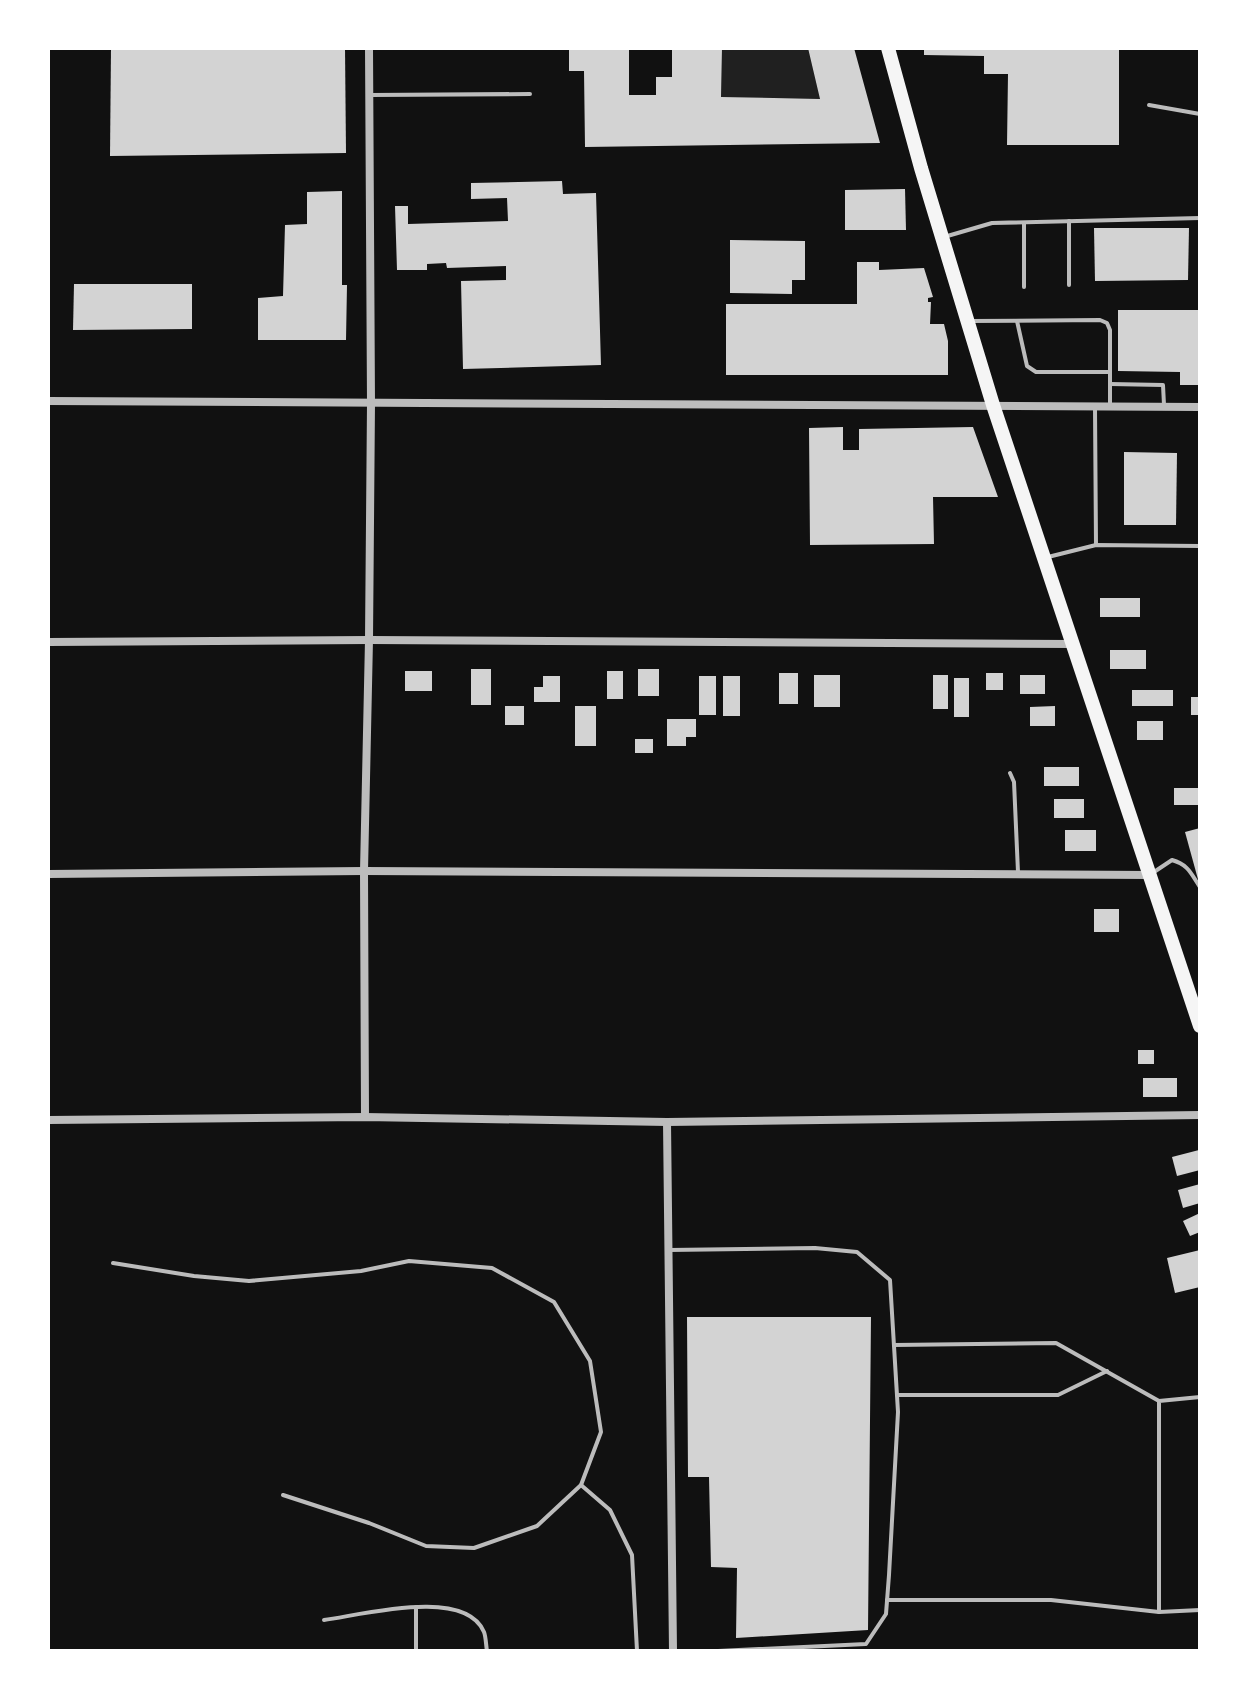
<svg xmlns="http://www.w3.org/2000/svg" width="1248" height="1699" font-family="Rubik,sans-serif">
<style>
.green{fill:#202020}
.building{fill:#d3d3d3}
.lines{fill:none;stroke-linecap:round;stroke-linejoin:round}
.service{stroke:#bcbcbc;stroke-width:4}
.minor{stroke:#bcbcbc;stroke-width:8}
.primary{stroke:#f5f5f5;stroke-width:14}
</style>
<rect width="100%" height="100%" fill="#111"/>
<polygon class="green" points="722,48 808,48 820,99 721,97"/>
<g class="building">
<polygon points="111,48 345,48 346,153 110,156"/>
<polygon points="569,48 629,48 629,95 656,95 656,77 672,77 672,48 722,48 721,97 820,99 808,48 854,48 880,143 585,147 584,71 569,71"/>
<polygon points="924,48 1119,48 1119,145 1007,145 1008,74 984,74 984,56 924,55"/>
<polygon points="562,181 563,194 596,193 601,365 463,369 461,281 506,280 506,266 447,268 446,263 427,264 427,270 397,270 395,206 408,206 408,224 508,221 507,198 471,199 471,183"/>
<polygon points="905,189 906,230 845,230 845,190"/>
<polygon points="342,191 342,285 347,285 346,340 258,340 258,298 283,296 285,225 307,224 307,192"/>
<polygon points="1094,228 1189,228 1188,280 1095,281"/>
<polygon points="730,240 805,241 805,280 792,280 792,294 730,293"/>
<polygon points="857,262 879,262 879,270 924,268 933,297 928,298 928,302 931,302 930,324 944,324 948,341 948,375 726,375 726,304 857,304"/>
<polygon points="74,284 192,284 192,329 73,330"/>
<polygon points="1118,310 1200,310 1200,385 1180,385 1180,372 1118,371"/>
<polygon points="843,427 843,450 859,450 859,429 973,427 998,497 933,497 934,544 810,545 809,428"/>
<polygon points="1124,452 1177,453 1176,525 1124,525"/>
<rect x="1100" y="598" width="40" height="19"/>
<rect x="1110" y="650" width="36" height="19"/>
<rect x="471" y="669" width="20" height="36"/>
<rect x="638" y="669" width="21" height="27"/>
<rect x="405" y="671" width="27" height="20"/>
<rect x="607" y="671" width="16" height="28"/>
<rect x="779" y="673" width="19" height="31"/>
<rect x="986" y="673" width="17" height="17"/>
<rect x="814" y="675" width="26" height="32"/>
<rect x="933" y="675" width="15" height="34"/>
<rect x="1020" y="675" width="25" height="19"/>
<polygon points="543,676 560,676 560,702 534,702 534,687 543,687"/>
<rect x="699" y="676" width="17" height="39"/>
<rect x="723" y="676" width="17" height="40"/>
<rect x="954" y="678" width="15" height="39"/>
<rect x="1132" y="690" width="41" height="16"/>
<rect x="1191" y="697" width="9" height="18"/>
<rect x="505" y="706" width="19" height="19"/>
<rect x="575" y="706" width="21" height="40"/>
<polygon points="1055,706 1055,726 1030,726 1030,707"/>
<polygon points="667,719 696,719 696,737 686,737 686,746 667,746"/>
<rect x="1137" y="721" width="26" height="19"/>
<rect x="635" y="739" width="18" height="14"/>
<rect x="1044" y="767" width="35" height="19"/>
<rect x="1174" y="788" width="26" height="17"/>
<rect x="1054" y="799" width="30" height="19"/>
<polygon points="1200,828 1200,883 1199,883 1185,832"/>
<rect x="1065" y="830" width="31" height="21"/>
<rect x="1094" y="909" width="25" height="23"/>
<rect x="1138" y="1050" width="16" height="14"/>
<rect x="1143" y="1078" width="34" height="19"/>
<polygon points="1199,1150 1200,1170 1177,1176 1172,1157"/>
<polygon points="1200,1184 1200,1203 1183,1208 1178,1190"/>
<polygon points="1200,1213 1200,1232 1190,1236 1183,1221"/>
<polygon points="1200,1250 1200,1287 1175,1293 1167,1258"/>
<polygon points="687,1317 871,1317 868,1630 736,1638 737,1568 711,1567 709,1477 688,1477"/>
</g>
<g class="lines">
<g class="service">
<polyline points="370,95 530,94"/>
<polyline points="1149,105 1200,114"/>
<polyline points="1069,221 1069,285"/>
<polyline points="1024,223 1024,287"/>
<polyline points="944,237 992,223 1200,218"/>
<polyline points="970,321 1100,320 1107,323 1110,330 1110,406"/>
<polyline points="1017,321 1027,366 1036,372 1110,372"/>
<polyline points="1110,384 1163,385 1164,405"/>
<polyline points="1095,408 1096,545"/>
<polyline points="1048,557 1096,545 1200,546"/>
<polyline points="1010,773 1014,782 1018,872"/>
<path d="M1151,874l21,-14c17,5 19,14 28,27"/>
<polyline points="669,1250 815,1248 857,1252 890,1280 898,1412 889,1575 886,1614 866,1644 718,1651"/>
<polyline points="113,1263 194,1276 249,1281 361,1271 409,1261 492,1268 554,1302 590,1361 601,1432 581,1485 537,1526 474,1548 426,1546 369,1523 283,1495"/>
<polyline points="894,1345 1056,1343 1159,1401"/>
<polyline points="897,1395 1058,1395 1107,1371"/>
<polyline points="1200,1397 1159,1401 1159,1612 1200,1610"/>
<polyline points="581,1485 610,1510 632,1555 637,1651"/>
<polyline points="887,1600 1051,1600 1159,1612"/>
<polyline points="416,1607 416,1651"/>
<path d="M324,1620c38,-5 141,-33 160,12 2,5 2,14 3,19"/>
<polyline points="417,1651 434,1651"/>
</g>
<g class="minor">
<polyline points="48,401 1200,407"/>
<polyline points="48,642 369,640 1074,644"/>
<polyline points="48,874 364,871 1149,875"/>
<polyline points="365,1117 364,871 369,640 371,403 369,48"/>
<polyline points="48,1120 365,1117 667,1122 1200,1115"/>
<polyline points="667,1122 673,1651"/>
</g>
<polyline class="primary" points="888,48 921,168 993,405 1200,1026"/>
</g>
<rect width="1248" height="1699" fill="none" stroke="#ffffff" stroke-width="100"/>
</svg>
